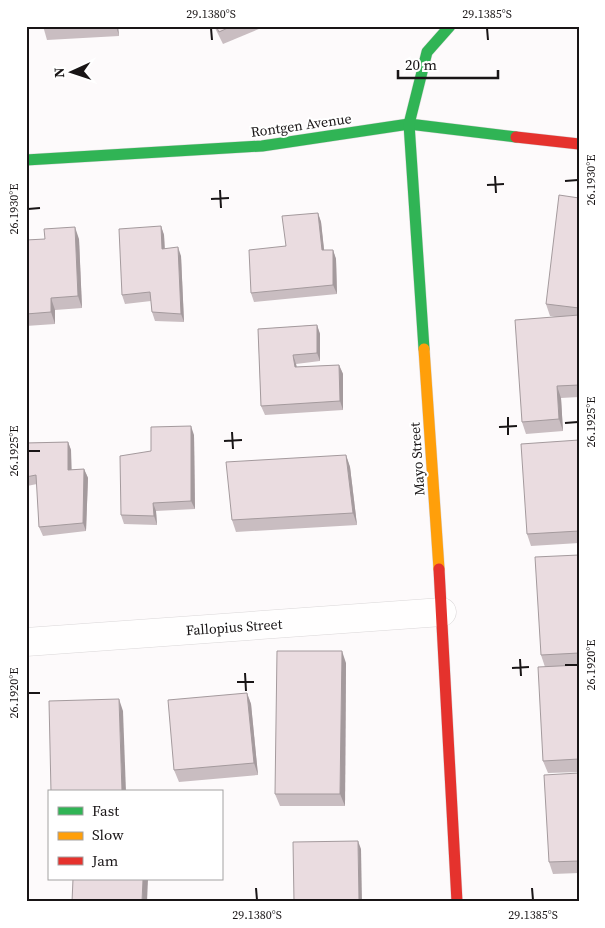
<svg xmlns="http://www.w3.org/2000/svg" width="605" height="928" font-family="'Source Serif 4',serif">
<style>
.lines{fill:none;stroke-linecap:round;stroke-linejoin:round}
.street-casing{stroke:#dad7d8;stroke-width:29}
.fast-casing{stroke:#dad7d8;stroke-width:12}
.slow-casing{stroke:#dad7d8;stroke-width:12}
.jam-casing{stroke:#dad7d8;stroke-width:12}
.street{stroke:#fffefe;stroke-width:28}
.fast{stroke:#30b455;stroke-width:11}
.slow{stroke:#ff9f0a;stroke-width:11}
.jam{stroke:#e5322d;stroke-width:11}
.wall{fill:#c9bdc1}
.shaded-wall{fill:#a49a9d}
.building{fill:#eadce0;stroke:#a49a9d}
.ticks{fill:none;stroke:#191516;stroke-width:2}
.labels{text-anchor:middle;stroke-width:4;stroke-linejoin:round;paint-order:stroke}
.street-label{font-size:14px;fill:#191516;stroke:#fff}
.neatline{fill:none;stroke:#191516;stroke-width:2}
.ticks-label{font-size:12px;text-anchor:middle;fill:#191516}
</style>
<rect width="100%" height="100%" fill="#fdfafb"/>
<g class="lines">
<g class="street-casing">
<polyline id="street" points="26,642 442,612"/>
</g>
<g class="fast-casing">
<g id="fast">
<polyline points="26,160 262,146 409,124 516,137"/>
<polyline points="424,349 409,124 427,52 450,26"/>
</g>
</g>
<g class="slow-casing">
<polyline id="slow" points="424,349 439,569"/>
</g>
<g class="jam-casing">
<g id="jam">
<polyline points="516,137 579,144"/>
<polyline points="439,569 457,902"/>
</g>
</g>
<use href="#street" class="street"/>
<use href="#fast" class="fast"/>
<use href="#slow" class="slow"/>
<use href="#jam" class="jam"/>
</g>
<g class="wall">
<polygon points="43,26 118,26 119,36 47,40"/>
<polygon points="214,26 266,26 223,44"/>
<polygon points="579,198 579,397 561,398 563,431 526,434 522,422 557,317 550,316 546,304"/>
<polygon points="318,213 321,222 324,250 333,250 336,259 337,294 254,302 251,293"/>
<polygon points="161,226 164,235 165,249 181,256 184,322 155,321 152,312 151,301 125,304 122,295"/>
<polygon points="79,239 82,308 55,310 55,324 26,326 26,240"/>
<polygon points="317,325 320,334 320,361 296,364 297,367 339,365 343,374 343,410 265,415 261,406 258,329"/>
<polygon points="194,435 195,509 156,511 157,525 124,524 121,515 151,451"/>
<polygon points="579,440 579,543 531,546 527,534"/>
<polygon points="68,442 71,450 71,470 84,469 88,478 86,531 43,536 39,527 37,484 27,486 26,485 26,443"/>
<polygon points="346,455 350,467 357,525 236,532 232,520"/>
<polygon points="579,555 579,772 548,773 543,761 545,667 541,655"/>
<polygon points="346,663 345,806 280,806 275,794"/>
<polygon points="247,693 251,704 258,775 179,782 174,770"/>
<polygon points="579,773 579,873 553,874 549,862"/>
</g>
<g class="shaded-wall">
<polygon points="116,26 118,26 119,36"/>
<polygon points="318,213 321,222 325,258 322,250"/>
<polygon points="161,226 164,235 165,258 162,249"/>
<polygon points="75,227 79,239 82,308 78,296"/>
<polygon points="178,247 181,256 184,322 181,314"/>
<polygon points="333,250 336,259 337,294 333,285"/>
<polygon points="51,298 55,310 55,324 51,312"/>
<polygon points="317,325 320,334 320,361 317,353"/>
<polygon points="293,355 296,364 298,376 295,367"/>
<polygon points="339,365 343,374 343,410 340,401"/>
<polygon points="557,386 561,398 563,431 559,419"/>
<polygon points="191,426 194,435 195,509 191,501"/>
<polygon points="68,442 71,450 72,479 68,470"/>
<polygon points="346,455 350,467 357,525 353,513"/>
<polygon points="84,469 88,478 86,531 83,523"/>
<polygon points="153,503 156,511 157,525 154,516"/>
<polygon points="342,651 346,663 345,806 340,794"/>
<polygon points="247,693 251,704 258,775 254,763"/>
<polygon points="119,699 123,711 126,792 122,792"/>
<polygon points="358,841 361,849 362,902 359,902"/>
<polygon points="143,879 148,879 147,902 142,902"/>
</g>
<g class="building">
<polygon points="43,26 76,26 43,28"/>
<polygon points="216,26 232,26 219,32"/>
<polygon points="559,195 579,198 579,308 546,304"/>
<polygon points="318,213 322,250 333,250 333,285 251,293 249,250 286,246 282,216"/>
<polygon points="161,226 162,249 178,247 181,314 152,312 150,292 122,295 119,229"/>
<polygon points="75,227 78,296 51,298 51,312 26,314 26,240 45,239 44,229"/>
<polygon points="579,315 579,385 557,386 559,419 522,422 515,320"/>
<polygon points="317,325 317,353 293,355 295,367 339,365 340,401 261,406 258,329"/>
<polygon points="191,426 191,501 153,503 154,516 121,515 120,456 151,451 151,427"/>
<polygon points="579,440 579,531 527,534 521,444"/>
<polygon points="68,442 68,470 84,469 83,523 39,527 36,475 26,477 26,443"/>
<polygon points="346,455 353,513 232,520 226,462"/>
<polygon points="579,555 579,653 541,655 535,557"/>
<polygon points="277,651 342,651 340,794 275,794"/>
<polygon points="579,665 579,759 543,761 538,667"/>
<polygon points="247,693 254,763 174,770 168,700"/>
<polygon points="119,699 122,792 51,792 49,701"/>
<polygon points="579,773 579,861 549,862 544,775"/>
<polygon points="358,841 359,902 294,902 293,842"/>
<polygon points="73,879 143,879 142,902 72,902"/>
</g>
<path class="ticks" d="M211,28l1,12M487,28l1,12M495,176l1,17M565,181l13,-1M487,185l17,-1M220,190l1,18M211,199l18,-1M28,209l12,-1M508,417v18M565,423l13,-1M499,427l18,-1M232,432l1,17M224,441l18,-1M28,451h12M520,659l1,17M565,665h13M512,668l17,-1M245,673l1,18M237,682h17M28,693h12M256,888l1,12M532,888l1,12"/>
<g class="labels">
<g class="street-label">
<text transform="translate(301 125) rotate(-8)" y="5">Rontgen Avenue</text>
<text transform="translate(417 459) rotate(-94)" y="5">Mayo Street</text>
<text transform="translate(234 627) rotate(-4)" y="5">Fallopius Street</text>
</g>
</g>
<rect width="605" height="928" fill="none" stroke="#ffffff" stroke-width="55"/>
<rect x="48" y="790" width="175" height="90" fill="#ffffff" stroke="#a3a1a2"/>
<rect x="58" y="807" width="25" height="8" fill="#30b455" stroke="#a3a1a2"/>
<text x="92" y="816" font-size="15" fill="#191516">Fast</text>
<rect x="58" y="832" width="25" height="8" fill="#ff9f0a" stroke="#a3a1a2"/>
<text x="92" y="840" font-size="15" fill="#191516">Slow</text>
<rect x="58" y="857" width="25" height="8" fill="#e5322d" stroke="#a3a1a2"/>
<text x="92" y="866" font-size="15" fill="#191516">Jam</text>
<g transform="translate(72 72) rotate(267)" stroke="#ffffff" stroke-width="4" paint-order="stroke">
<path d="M0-4L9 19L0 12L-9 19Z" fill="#191516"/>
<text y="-8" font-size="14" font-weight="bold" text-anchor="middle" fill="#191516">N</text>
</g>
<path d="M398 70v8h100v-8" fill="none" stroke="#191516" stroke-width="2.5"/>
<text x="405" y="70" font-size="15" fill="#191516" stroke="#ffffff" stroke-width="4" paint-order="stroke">20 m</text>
<rect x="28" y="28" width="550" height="872" class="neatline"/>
<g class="ticks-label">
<text x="211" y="18">29.1380°S</text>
<text x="487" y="18">29.1385°S</text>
<text transform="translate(591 180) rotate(-90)" y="4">26.1930°E</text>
<text transform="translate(14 209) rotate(-90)" y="4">26.1930°E</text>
<text transform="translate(591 422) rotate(-90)" y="4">26.1925°E</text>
<text transform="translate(14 451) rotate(-90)" y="4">26.1925°E</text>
<text transform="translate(591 665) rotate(-90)" y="4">26.1920°E</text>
<text transform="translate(14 693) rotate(-90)" y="4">26.1920°E</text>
<text x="257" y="919">29.1380°S</text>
<text x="533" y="919">29.1385°S</text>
</g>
</svg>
